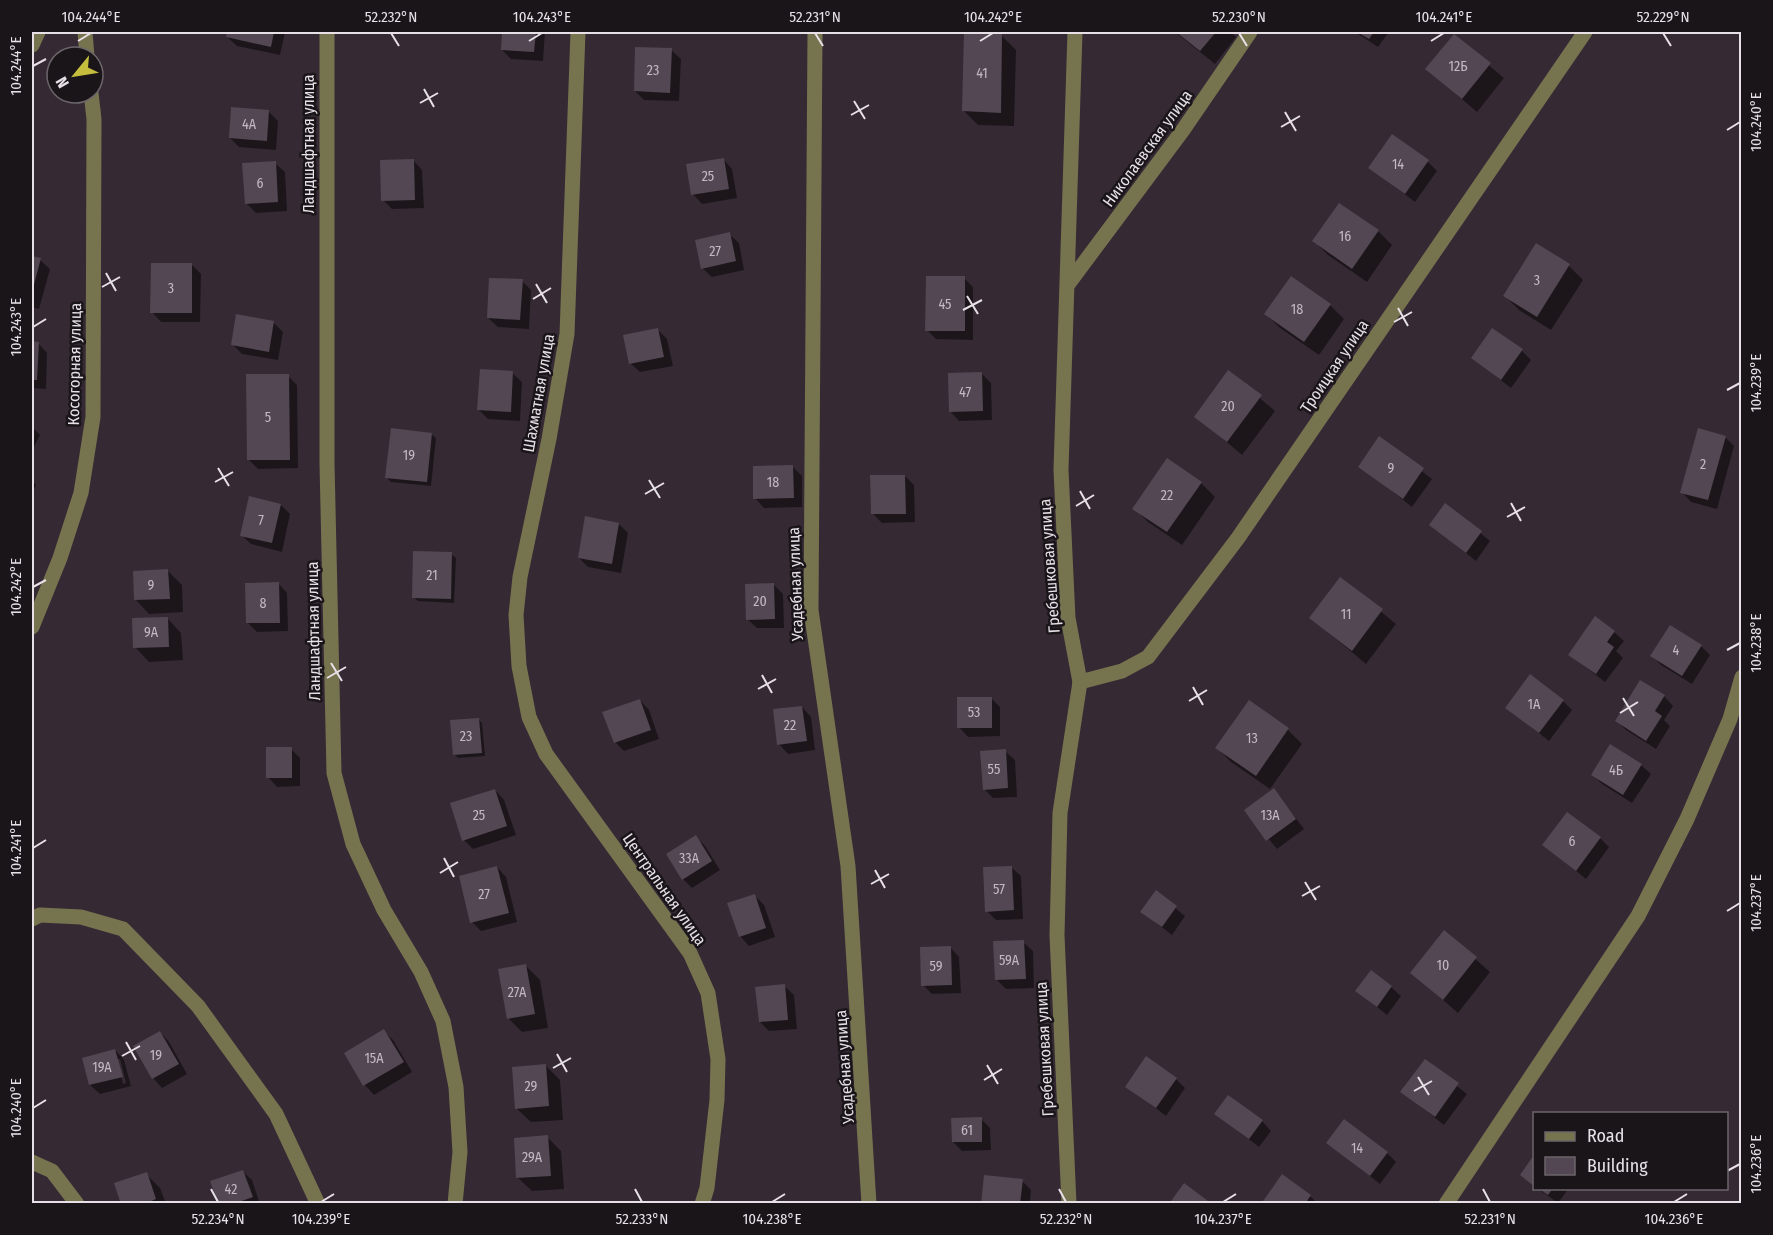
<svg xmlns="http://www.w3.org/2000/svg" width="1773" height="1235" font-family="'Fira Sans Condensed',sans-serif">
<style>
.shadow{fill:#0007;fill-rule:evenodd}
.building{fill:#524752}
.lines{fill:none;stroke-linecap:round;stroke-linejoin:round}
.minor{stroke:#76744f;stroke-width:15}
.ticks{fill:none;stroke:#e7e0e7;stroke-width:2}
.labels{text-anchor:middle;stroke-width:5;stroke-linejoin:round;paint-order:stroke}
.number-label{font-size:14px;fill:#c2bac2}
.street-label{font-size:16px;fill:#e7e0e7;stroke:#1a1519}
.neatline{fill:none;stroke:#e7e0e7;stroke-width:2}
.ticks-label{font-size:15px;text-anchor:middle;fill:#e7e0e7}
</style>
<rect width="100%" height="100%" fill="#352a34"/>
<g class="shadow">
<polygon points="229,32 285,32 280,55 237,46 227,37"/>
<polygon points="503,32 545,32 543,61 511,59 502,50"/>
<polygon points="1175,32 1231,32 1236,37 1215,64"/>
<polygon points="1355,32 1389,32 1378,47"/>
<polygon points="1002,36 1016,50 1014,126 978,125 964,111"/>
<polygon points="1454,36 1504,78 1477,112 1427,69"/>
<polygon points="671,50 681,59 679,101 644,100 635,91"/>
<polygon points="269,112 278,121 276,150 239,147 230,138"/>
<polygon points="723,159 732,169 737,198 702,204 693,194"/>
<polygon points="413,160 422,170 424,208 392,209 383,200"/>
<polygon points="1428,162 1437,171 1415,202 1370,168"/>
<polygon points="275,163 285,172 287,211 256,213 246,203"/>
<polygon points="1378,231 1392,245 1367,282 1328,255 1314,241"/>
<polygon points="729,234 739,243 744,270 712,277 702,268"/>
<polygon points="1537,245 1569,266 1583,280 1551,330 1519,310 1505,296"/>
<polygon points="32,257 40,260 50,269 39,309 32,307"/>
<polygon points="192,265 201,274 200,322 161,322 152,312"/>
<polygon points="964,278 973,287 973,340 936,339 927,330"/>
<polygon points="522,281 531,290 529,329 498,327 488,318"/>
<polygon points="1330,305 1344,319 1319,355 1280,328 1266,314"/>
<polygon points="273,322 283,332 278,360 242,354 233,345"/>
<polygon points="658,330 667,339 673,366 640,372 630,363"/>
<polygon points="32,343 38,343 47,353 46,389 32,388"/>
<polygon points="1522,351 1531,360 1511,388 1472,358"/>
<polygon points="1229,372 1275,411 1242,455 1196,416"/>
<polygon points="512,373 522,382 520,421 488,419 479,410"/>
<polygon points="982,374 991,383 992,420 959,421 950,411"/>
<polygon points="288,376 297,385 298,468 258,469 248,459"/>
<polygon points="32,427 40,435 32,451"/>
<polygon points="431,434 436,438 431,486 391,482 387,478"/>
<polygon points="1725,437 1734,446 1717,509 1691,502 1682,492"/>
<polygon points="1380,439 1432,479 1412,507 1360,466"/>
<polygon points="792,466 802,476 802,507 764,508 755,498"/>
<polygon points="905,476 914,485 915,522 882,523 873,514"/>
<polygon points="32,481 36,485 32,494"/>
<polygon points="1201,483 1215,497 1182,545 1148,522 1134,508"/>
<polygon points="281,505 290,514 282,552 251,544 241,535"/>
<polygon points="1446,505 1490,541 1476,561 1431,525"/>
<polygon points="619,524 628,533 621,573 588,567 579,558"/>
<polygon points="451,554 456,558 454,603 418,601 413,597"/>
<polygon points="168,571 182,585 183,612 149,614 135,599"/>
<polygon points="1341,579 1396,624 1366,664 1311,618"/>
<polygon points="278,583 287,593 288,631 257,632 248,623"/>
<polygon points="774,585 783,594 784,628 757,628 747,619"/>
<polygon points="167,618 181,633 183,660 149,662 135,647"/>
<polygon points="1614,632 1624,641 1616,651 1623,658 1605,682 1570,655"/>
<polygon points="1701,646 1710,655 1692,684 1661,665 1652,656"/>
<polygon points="1664,696 1673,706 1664,720 1670,726 1656,749 1626,730 1617,721"/>
<polygon points="991,698 1000,707 1000,736 968,737 959,727"/>
<polygon points="640,700 649,710 659,739 624,751 615,742"/>
<polygon points="1563,701 1572,710 1549,741 1507,708"/>
<polygon points="1249,702 1288,730 1302,744 1270,789 1231,762 1217,748"/>
<polygon points="802,707 811,717 815,750 788,754 779,744"/>
<polygon points="478,719 482,723 485,756 458,758 454,754"/>
<polygon points="1611,746 1641,765 1651,774 1632,803 1602,784 1593,775"/>
<polygon points="291,749 300,758 300,786 277,787 268,777"/>
<polygon points="1005,751 1015,760 1017,797 993,798 984,789"/>
<polygon points="495,790 504,800 516,835 473,849 464,840"/>
<polygon points="1274,790 1304,829 1277,849 1246,811"/>
<polygon points="696,837 705,846 720,870 692,888 683,879"/>
<polygon points="1600,838 1609,847 1586,879 1544,845"/>
<polygon points="497,867 506,877 517,922 481,931 472,922"/>
<polygon points="1011,867 1021,876 1023,919 996,920 987,911"/>
<polygon points="1156,892 1185,916 1172,935 1142,912"/>
<polygon points="755,896 764,905 775,937 749,946 740,936"/>
<polygon points="1445,932 1490,972 1458,1013 1412,973"/>
<polygon points="1023,942 1033,951 1034,988 1006,989 996,979"/>
<polygon points="950,947 959,957 961,993 932,994 923,985"/>
<polygon points="526,966 540,980 548,1028 522,1032 508,1018"/>
<polygon points="784,986 794,995 797,1029 769,1031 760,1022"/>
<polygon points="1391,987 1401,996 1387,1015 1357,991"/>
<polygon points="384,1031 393,1040 412,1072 374,1095 365,1085 346,1053"/>
<polygon points="160,1032 169,1042 187,1074 162,1088 153,1078"/>
<path d="M115,1050l9,10 7,26 -31,8 -10,-9zM117,1059h3l6,24 -3,1z"/>
<polygon points="1425,1061 1467,1094 1444,1125 1402,1092"/>
<polygon points="546,1066 560,1080 563,1120 531,1122 516,1108"/>
<polygon points="1176,1079 1185,1088 1166,1116 1127,1086"/>
<polygon points="1216,1113 1262,1121 1271,1131 1259,1147"/>
<polygon points="981,1119 990,1128 991,1150 962,1151 953,1142"/>
<polygon points="547,1137 561,1151 564,1189 532,1191 517,1177"/>
<polygon points="1328,1143 1387,1153 1396,1162 1380,1184"/>
<polygon points="242,1171 252,1180 260,1204 219,1204"/>
<polygon points="146,1174 160,1188 166,1204 122,1204"/>
<polygon points="1022,1181 1031,1190 1030,1204 983,1204"/>
<polygon points="1537,1188 1569,1188 1558,1203"/>
<polygon points="1310,1196 1318,1204 1263,1204"/>
</g>
<g class="building">
<polygon points="227,32 274,32 271,47 226,37"/>
<polygon points="502,32 536,32 534,52 501,50"/>
<polygon points="1176,32 1216,32 1200,51"/>
<polygon points="1357,32 1374,32 1369,39"/>
<polygon points="964,33 1002,34 1001,113 962,111"/>
<polygon points="1454,34 1491,63 1462,99 1425,69"/>
<polygon points="635,47 672,48 670,93 634,91"/>
<polygon points="231,107 269,110 267,141 229,138"/>
<polygon points="1392,134 1429,160 1405,194 1368,168"/>
<polygon points="724,158 729,189 691,195 686,164"/>
<polygon points="414,159 415,200 381,201 380,160"/>
<polygon points="276,161 278,202 245,204 242,163"/>
<polygon points="1339,203 1379,230 1352,269 1312,241"/>
<polygon points="730,232 736,261 701,269 695,240"/>
<polygon points="1536,243 1570,264 1537,317 1503,296"/>
<polygon points="32,256 41,258 32,292"/>
<polygon points="151,263 192,263 192,313 150,313"/>
<polygon points="926,276 965,276 965,331 925,331"/>
<polygon points="1291,276 1331,304 1304,342 1264,314"/>
<polygon points="489,278 523,279 520,320 487,318"/>
<polygon points="236,314 274,321 269,352 231,345"/>
<polygon points="658,328 664,357 629,364 623,335"/>
<polygon points="1492,328 1523,349 1501,380 1471,358"/>
<polygon points="32,341 39,342 37,380 32,380"/>
<polygon points="480,369 513,371 511,412 477,410"/>
<polygon points="1228,370 1262,395 1227,442 1194,417"/>
<polygon points="982,372 983,411 949,412 948,373"/>
<polygon points="246,374 289,374 290,460 247,460"/>
<polygon points="391,428 432,433 427,482 385,478"/>
<polygon points="1698,428 1726,436 1708,500 1680,493"/>
<polygon points="1379,436 1424,468 1403,499 1358,467"/>
<polygon points="1167,458 1202,482 1167,532 1132,509"/>
<polygon points="793,465 794,498 753,499 753,466"/>
<polygon points="870,475 905,475 906,514 871,514"/>
<polygon points="249,496 281,504 272,543 240,536"/>
<polygon points="1445,503 1482,531 1466,553 1429,525"/>
<polygon points="585,516 619,523 612,564 578,558"/>
<polygon points="413,551 452,552 451,599 412,598"/>
<polygon points="168,569 170,599 134,600 133,571"/>
<polygon points="1340,577 1383,609 1352,651 1309,618"/>
<polygon points="279,582 280,623 246,623 245,583"/>
<polygon points="774,583 775,619 746,620 745,584"/>
<polygon points="1595,616 1615,631 1607,642 1614,647 1596,674 1568,655"/>
<polygon points="168,617 169,647 133,648 132,618"/>
<polygon points="1670,625 1702,645 1682,676 1650,656"/>
<polygon points="1530,674 1564,700 1539,733 1505,708"/>
<polygon points="1640,680 1665,695 1655,711 1662,716 1646,741 1615,721"/>
<rect x="957" y="697" width="35" height="31"/>
<polygon points="640,699 651,730 614,743 602,712"/>
<polygon points="1249,700 1289,728 1256,776 1215,748"/>
<polygon points="802,706 807,741 777,745 773,709"/>
<polygon points="479,718 482,753 453,755 450,720"/>
<polygon points="1610,744 1642,764 1623,795 1591,775"/>
<rect x="266" y="747" width="26" height="31"/>
<polygon points="1006,749 1008,788 983,790 980,751"/>
<polygon points="1274,788 1296,819 1266,841 1244,810"/>
<polygon points="495,789 507,826 462,841 450,803"/>
<polygon points="1567,812 1601,837 1576,871 1542,845"/>
<polygon points="696,835 712,861 682,880 666,854"/>
<polygon points="497,866 509,913 470,923 459,876"/>
<polygon points="1012,866 1014,910 985,912 983,867"/>
<polygon points="1156,890 1177,906 1162,927 1140,912"/>
<polygon points="755,894 766,928 739,937 727,903"/>
<polygon points="1444,930 1477,957 1443,1000 1410,973"/>
<polygon points="1024,940 1026,979 995,980 993,941"/>
<polygon points="951,946 952,985 921,986 920,947"/>
<polygon points="526,964 535,1014 507,1019 498,969"/>
<polygon points="1371,970 1392,986 1377,1007 1355,991"/>
<polygon points="785,984 788,1020 759,1022 755,987"/>
<polygon points="384,1029 404,1062 363,1086 344,1053"/>
<polygon points="160,1031 179,1064 152,1079 133,1046"/>
<polygon points="115,1049 123,1077 89,1085 82,1058"/>
<polygon points="1146,1056 1177,1078 1156,1108 1125,1087"/>
<polygon points="1425,1059 1459,1083 1435,1117 1400,1092"/>
<polygon points="546,1064 549,1106 515,1109 512,1067"/>
<polygon points="1228,1095 1263,1120 1249,1139 1214,1114"/>
<polygon points="982,1117 982,1142 952,1142 951,1118"/>
<polygon points="1344,1119 1388,1152 1370,1176 1326,1143"/>
<polygon points="548,1135 551,1176 516,1178 514,1138"/>
<polygon points="1534,1155 1534,1186 1520,1175"/>
<polygon points="243,1170 253,1197 233,1204 218,1204 210,1181"/>
<polygon points="147,1172 156,1199 144,1204 121,1204 114,1183"/>
<polygon points="1282,1174 1311,1195 1305,1204 1261,1204"/>
<polygon points="984,1175 1023,1179 1020,1204 981,1204"/>
<polygon points="1184,1183 1212,1204 1169,1204"/>
<polygon points="1538,1188 1553,1188 1548,1195"/>
</g>
<g class="lines">
<g class="minor">
<polyline points="85,32 87,57"/>
<polyline points="327,32 327,463 334,773 353,844 384,910 421,972 443,1021 456,1087 460,1152 455,1204"/>
<polyline points="578,32 567,334 549,439 520,577 516,615 519,666 529,717 546,754 690,953 708,993 718,1059 717,1100 707,1188 702,1204"/>
<polyline points="815,32 811,610 848,866 869,1204"/>
<polyline points="32,45 38,32"/>
<polyline points="1069,283 1183,130 1250,32"/>
<polyline points="32,627 60,558 81,493 93,417 94,119 91,93"/>
<polyline points="1080,682 1122,671 1148,657 1238,538 1585,32"/>
<polyline points="32,919 40,915 81,917 123,929 198,1006 276,1114 318,1204"/>
<polyline points="32,1162 52,1171 77,1204"/>
<polyline points="1069,1204 1057,935 1060,813 1080,682 1068,618 1061,470 1075,32"/>
<polyline points="1446,1204 1638,916 1687,819 1730,719 1742,677"/>
</g>
</g>
<path class="ticks" d="M391,33l8,13M815,33l8,13M1239,33l8,13M1663,33l8,13M78,41l13,-8M529,41l13,-8M980,41l13,-8M1431,41l13,-8M33,66l13,-7M424,89l10,18M854,101l11,18M420,103l18,-10M1285,112l11,19M851,115l18,-10M1281,127l19,-11M1727,130l13,-8M106,273l10,18M536,284l11,19M102,287l18,-10M967,296l11,18M533,299l18,-11M1398,308l10,18M963,310l19,-10M1394,322l18,-10M33,327l13,-8M1727,390l13,-7M218,468l11,18M649,480l11,18M215,482l18,-10M1080,491l10,18M645,494l19,-11M1511,503l10,18M1076,506l18,-11M1507,517l18,-10M33,587l13,-7M1727,650l13,-7M331,663l11,18M762,675l10,18M327,678l19,-11M1193,687l10,18M758,689l18,-10M1623,698l11,18M1189,701l18,-11M1620,713l18,-11M33,848l13,-8M444,858l10,19M875,870l10,18M440,873l18,-11M1305,882l11,18M871,884l18,-10M1302,896l18,-10M1727,911l13,-8M126,1042l10,18M557,1054l10,18M122,1056l18,-10M987,1065l11,19M553,1068l18,-10M1418,1077l11,18M984,1080l18,-11M1414,1091l18,-10M33,1108l13,-8M1727,1171l13,-7M211,1189l7,13M635,1189l7,13M1059,1189l7,13M1483,1189l7,13M321,1202l13,-8M772,1202l13,-8M1223,1202l13,-8M1674,1202l13,-8"/>
<g class="labels">
<g class="number-label">
<text x="1458" y="71">12Б</text>
<text x="653" y="75">23</text>
<text x="982" y="78">41</text>
<text x="249" y="129">4А</text>
<text x="1398" y="169">14</text>
<text x="708" y="181">25</text>
<text x="260" y="188">6</text>
<text x="1345" y="241">16</text>
<text x="715" y="256">27</text>
<text x="1537" y="285">3</text>
<text x="171" y="293">3</text>
<text x="945" y="309">45</text>
<text x="1297" y="314">18</text>
<text x="965" y="397">47</text>
<text x="1228" y="411">20</text>
<text x="268" y="422">5</text>
<text x="409" y="460">19</text>
<text x="1703" y="469">2</text>
<text x="1391" y="473">9</text>
<text x="773" y="487">18</text>
<text x="1167" y="500">22</text>
<text x="261" y="525">7</text>
<text x="432" y="580">21</text>
<text x="151" y="590">9</text>
<text x="760" y="606">20</text>
<text x="263" y="608">8</text>
<text x="1346" y="619">11</text>
<text x="151" y="637">9А</text>
<text x="1676" y="655">4</text>
<text x="1534" y="709">1А</text>
<text x="974" y="717">53</text>
<text x="790" y="730">22</text>
<text x="466" y="741">23</text>
<text x="1252" y="743">13</text>
<text x="994" y="774">55</text>
<text x="1616" y="775">4Б</text>
<text x="479" y="820">25</text>
<text x="1270" y="820">13А</text>
<text x="1572" y="846">6</text>
<text x="689" y="863">33А</text>
<text x="999" y="894">57</text>
<text x="484" y="899">27</text>
<text x="1009" y="965">59А</text>
<text x="1443" y="970">10</text>
<text x="936" y="971">59</text>
<text x="517" y="997">27А</text>
<text x="156" y="1060">19</text>
<text x="374" y="1063">15А</text>
<text x="102" y="1072">19А</text>
<text x="531" y="1091">29</text>
<text x="967" y="1135">61</text>
<text x="1357" y="1153">14</text>
<text x="532" y="1162">29А</text>
<text x="231" y="1194">42</text>
</g>
<g class="street-label">
<text transform="translate(308 144) rotate(-90)" y="6">Ландшафтная улица</text>
<text transform="translate(1147 148) rotate(-54)" y="6">Николаевская улица</text>
<text transform="translate(74 364) rotate(-89)" y="6">Косогорная улица</text>
<text transform="translate(1334 366) rotate(-56)" y="6">Троицкая улица</text>
<text transform="translate(538 393) rotate(-80)" y="6">Шахматная улица</text>
<text transform="translate(1049 566) rotate(-94)" y="6">Гребешковая улица</text>
<text transform="translate(795 584) rotate(-92)" y="6">Усадебная улица</text>
<text transform="translate(313 631) rotate(-91)" y="6">Ландшафтная улица</text>
<text transform="translate(665 889) rotate(55)" y="6">Центральная улица</text>
<text transform="translate(1044 1049) rotate(-93)" y="6">Гребешковая улица</text>
<text transform="translate(844 1067) rotate(-94)" y="6">Усадебная улица</text>
</g>
</g>
<rect width="1773" height="1235" fill="none" stroke="#1a1519" stroke-width="66"/>
<rect x="1533" y="1112" width="195" height="78" fill="#1a1519" stroke="#6c666b" stroke-width="1.5"/>
<rect x="1545" y="1132" width="30" height="9" fill="#76744f" stroke="#6c666b" stroke-width="1.5"/>
<text x="1587" y="1142" font-size="18" fill="#e7e0e7">Road</text>
<rect x="1545" y="1157" width="30" height="18" fill="#524752" stroke="#6c666b" stroke-width="1.5"/>
<text x="1587" y="1172" font-size="18" fill="#e7e0e7">Building</text>
<g transform="translate(75 75) rotate(240)"><circle r="28" fill="#1a1519" stroke="#6c666b" stroke-width="1.5"/>
<path d="M0-4.5L10 22L0 15L-10 22Z" fill="#c4bd3e"/>
<text y="-9" font-size="16" font-weight="bold" text-anchor="middle" fill="#e7e0e7">N</text>
</g>
<rect x="33" y="33" width="1707" height="1169" class="neatline"/>
<g class="ticks-label">
<text x="91" y="22">104.244°E</text>
<text x="391" y="22">52.232°N</text>
<text x="542" y="22">104.243°E</text>
<text x="815" y="22">52.231°N</text>
<text x="993" y="22">104.242°E</text>
<text x="1239" y="22">52.230°N</text>
<text x="1444" y="22">104.241°E</text>
<text x="1663" y="22">52.229°N</text>
<text transform="translate(16 66) rotate(-90)" y="5">104.244°E</text>
<text transform="translate(1756 122) rotate(-90)" y="5">104.240°E</text>
<text transform="translate(16 327) rotate(-90)" y="5">104.243°E</text>
<text transform="translate(1756 383) rotate(-90)" y="5">104.239°E</text>
<text transform="translate(16 587) rotate(-90)" y="5">104.242°E</text>
<text transform="translate(1756 643) rotate(-90)" y="5">104.238°E</text>
<text transform="translate(16 848) rotate(-90)" y="5">104.241°E</text>
<text transform="translate(1756 903) rotate(-90)" y="5">104.237°E</text>
<text transform="translate(16 1108) rotate(-90)" y="5">104.240°E</text>
<text transform="translate(1756 1164) rotate(-90)" y="5">104.236°E</text>
<text x="218" y="1224">52.234°N</text>
<text x="321" y="1224">104.239°E</text>
<text x="642" y="1224">52.233°N</text>
<text x="772" y="1224">104.238°E</text>
<text x="1066" y="1224">52.232°N</text>
<text x="1223" y="1224">104.237°E</text>
<text x="1490" y="1224">52.231°N</text>
<text x="1674" y="1224">104.236°E</text>
</g>
</svg>
